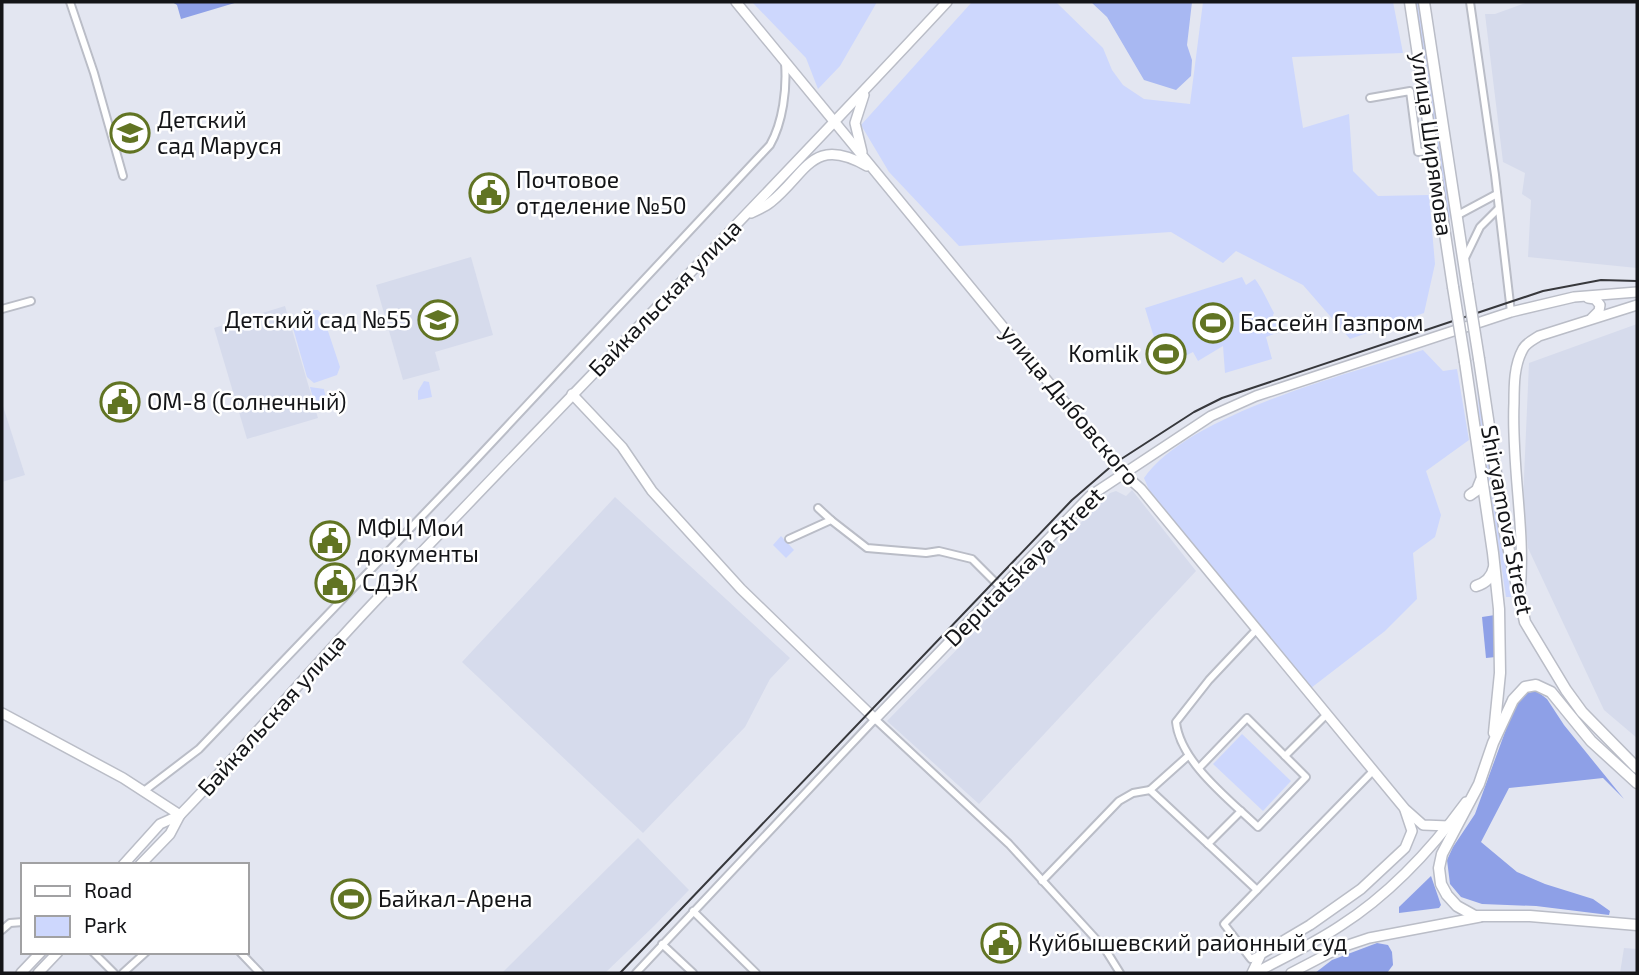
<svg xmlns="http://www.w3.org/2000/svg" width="1639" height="975" font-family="'Exo 2',sans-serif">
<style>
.built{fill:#d6dbec}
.green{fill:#cdd7fd}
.forest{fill:#8ea0e7}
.water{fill:#a8b8f2}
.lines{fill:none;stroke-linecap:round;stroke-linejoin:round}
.street-casing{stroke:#babdc7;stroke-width:10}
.secondary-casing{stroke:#babdc7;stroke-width:12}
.primary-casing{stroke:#babdc7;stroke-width:13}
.street{stroke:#fff;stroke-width:6}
.secondary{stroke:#fff;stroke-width:9}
.primary{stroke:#fff;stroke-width:10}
.tram{stroke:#37383c;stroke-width:2}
.primary-bridge-casing{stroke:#babdc7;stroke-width:13;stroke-linecap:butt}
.primary-bridge{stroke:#fff;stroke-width:10}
.labels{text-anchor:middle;stroke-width:5;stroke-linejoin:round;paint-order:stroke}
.poi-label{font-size:23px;fill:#141518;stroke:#fff;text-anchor:start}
.street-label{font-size:23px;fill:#141518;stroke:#fff}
</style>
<rect width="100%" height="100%" fill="#e3e6f1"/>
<g class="built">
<polygon points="1528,2 1637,2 1637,268 1528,257 1531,200 1522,194 1525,173 1503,162 1485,14 1495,14"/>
<polygon points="471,257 493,335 435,352 440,370 403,380 376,285"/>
<polygon points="285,306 318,418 247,439 214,328"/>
<polygon points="1637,324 1637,738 1604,710 1528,548 1523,500 1529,363"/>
<polygon points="2,403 25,475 2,482 2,402"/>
<polygon points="1132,490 1196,571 979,804 887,721 1110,493 1116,491 1126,496"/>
<polygon points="615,497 790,658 770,679 745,727 643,833 462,662"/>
<polygon points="638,838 689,890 654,926 605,973 502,973"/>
<polygon points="1624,948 1637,949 1637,973 1620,973"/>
</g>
<g class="green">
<polygon points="752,2 877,2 840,66 818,89 806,58"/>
<polygon points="972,2 1056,2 1103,48 1112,70 1123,85 1144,99 1190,104 1203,2 1393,2 1403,53 1292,57 1303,128 1349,114 1353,171 1378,196 1429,195 1435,264 1424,313 1350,339 1303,285 1236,251 1223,263 1171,232 959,246 889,172 861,125"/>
<polygon points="1415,2 1421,2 1453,214 1451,219 1447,215"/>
<path d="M1242,277l4,8 9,-6c7,9 13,23 19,34l-1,2 6,17 -13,5 6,22 -47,14 -2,-27 -25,15 -5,-9 -22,11 -9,-16 3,-5 -9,2 -11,-36z"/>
<polygon points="314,310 318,310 323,316 340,367 337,375 314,383 307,377 291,321 293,317"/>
<path d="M1423,350l20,21 14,-2 12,71 -43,31 15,44 -6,22 -22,16 4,46 -32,32 -74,57 -162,-198 -5,-12c45,-64 204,-104 279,-128z"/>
<polygon points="424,381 429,382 432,397 418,400 418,391"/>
<polygon points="1477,382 1484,411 1511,597 1506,597 1479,413"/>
<polygon points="310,387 324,389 327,404 316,409"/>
<polygon points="781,536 794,550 786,558 773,545"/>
<polygon points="1242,734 1291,781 1263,811 1213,764"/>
</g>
<g class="forest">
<polygon points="172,2 238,2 181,19 177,5"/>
<polygon points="1495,615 1496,657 1486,658 1482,617"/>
<polygon points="1532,692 1538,692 1547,699 1564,725 1624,799 1603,778 1509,788 1481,842 1517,872 1545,884 1593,899 1610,911 1609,915 1536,906 1482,904 1461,897 1450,884 1447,860 1453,847 1475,814 1516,702 1525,693"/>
<polygon points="1431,876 1441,905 1439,908 1399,913 1399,907"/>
<polygon points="1377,943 1388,945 1392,952 1393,965 1387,973 1315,973 1332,960"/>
</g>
<polygon class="water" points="1091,2 1192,2 1187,45 1192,60 1191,76 1176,90 1144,80 1107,17"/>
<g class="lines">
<g class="street-casing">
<g id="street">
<polyline points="70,2 94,73 123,176"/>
<polyline points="1470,2 1495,175 1511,312"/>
<polyline points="1370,98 1410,91 1418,152 1432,151"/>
<polyline points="1456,216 1497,194"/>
<polyline points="1464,260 1480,227 1498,209"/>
<polyline points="2,309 31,301"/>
<polyline points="818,508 831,520"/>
<polyline points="789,539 831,520 867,548 926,553 939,551 972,559 1001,588"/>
<path d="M1257,629l-48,51 -33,42c4,40 54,78 82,105l48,-50 -21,-21 41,-41"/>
<polyline points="1188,756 1150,790 1208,844"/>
<polyline points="1199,768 1247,718 1285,756"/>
<path d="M144,791l55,-42 269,-281 302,-323c13,-23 17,-56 15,-82"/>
<polyline points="1241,811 1208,844 1257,890 1373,771"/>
<polyline points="1042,881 1119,801 1133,793 1150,790"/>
<polyline points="1257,890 1224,924 1251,959 1261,954"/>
<polyline points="693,911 756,973"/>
<polyline points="2,930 10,923 23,922"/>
<polyline points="662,944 693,973"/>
<polyline points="93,952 114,973"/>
<polyline points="240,952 260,973"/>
<polyline points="123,973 146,952"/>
<polyline points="636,973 875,719 1009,844 1105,949 1120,973"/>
</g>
</g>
<g class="secondary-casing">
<g id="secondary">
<polyline points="736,2 1123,473 1141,489 1405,809 1423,825 1449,826"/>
<polyline points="862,152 855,123 864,95"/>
<path d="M751,213c7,-3 14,-6 20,-11 36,-29 41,-67 96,-36"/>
<polyline points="1588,298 1595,299 1600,305 1599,311 1592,318"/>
<polyline points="572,394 622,447 652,491 741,589 875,719 1090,496 1211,416 1256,396 1511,312 1574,297 1637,292"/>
<path d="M1520,592c6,-62 -9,-126 -6,-189 0,-18 0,-38 9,-54 3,-6 10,-9 16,-13l98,-31"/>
<polyline points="2,713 123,778 180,815"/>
<polyline points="123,865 160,824 180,815"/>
<path d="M140,865l30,-31 10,-19c69,-71 132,-148 201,-220 188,-198 380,-393 566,-593"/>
<polyline points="21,973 41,952"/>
<polyline points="38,973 58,952"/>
<polyline points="1252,973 1261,954 1310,925 1361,889 1405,848 1412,831 1405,810"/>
<path d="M1255,973c28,-15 58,-29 85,-47 50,-32 91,-76 126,-124"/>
<polyline points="1291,973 1339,948 1369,938 1480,917"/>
</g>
</g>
<g class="primary-casing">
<g id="primary">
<polyline points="1410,2 1453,287"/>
<polyline points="1424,2 1467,284"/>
<polyline points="1479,359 1505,533 1525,622 1566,690 1582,712 1637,768"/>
<polyline points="1465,362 1493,553 1499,609 1500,673 1494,733"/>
<polyline points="1470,495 1477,490 1481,480"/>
<path d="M1476,586c10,-3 16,-9 18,-19"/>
<polyline points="1637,783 1591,741 1551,692 1536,685 1525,687 1513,700 1493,743 1479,784 1442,854 1439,868 1441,884 1447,895 1457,906 1475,916 1530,916 1637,925"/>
</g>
</g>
<use href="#street" class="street"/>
<use href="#secondary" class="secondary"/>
<use href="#primary" class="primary"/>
<polyline class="tram" points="620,973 1072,500 1115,463 1194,412 1222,398 1543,291 1601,280 1637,281"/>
<g class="primary-bridge-casing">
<g id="primary-bridge">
<polyline points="1467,284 1479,359"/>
<polyline points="1453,287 1465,362"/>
</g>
</g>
<use href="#primary-bridge" class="primary-bridge"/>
</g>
<defs>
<g id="school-ring" transform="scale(2.0125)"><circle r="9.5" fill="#fff" stroke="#617423" stroke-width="1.5"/><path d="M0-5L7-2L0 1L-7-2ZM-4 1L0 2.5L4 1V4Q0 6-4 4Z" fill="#617423"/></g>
<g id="civic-ring" transform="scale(2.0125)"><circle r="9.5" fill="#fff" stroke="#617423" stroke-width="1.5"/><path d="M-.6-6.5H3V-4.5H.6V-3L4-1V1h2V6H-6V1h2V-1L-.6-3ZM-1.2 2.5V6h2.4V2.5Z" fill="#617423"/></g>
<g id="stadium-ring" transform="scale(2.0125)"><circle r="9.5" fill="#fff" stroke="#617423" stroke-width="1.5"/><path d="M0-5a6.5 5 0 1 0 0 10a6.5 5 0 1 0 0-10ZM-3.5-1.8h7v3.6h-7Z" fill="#617423"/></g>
</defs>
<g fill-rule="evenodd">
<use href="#school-ring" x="130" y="133"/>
<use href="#civic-ring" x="489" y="193"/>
<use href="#school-ring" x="438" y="320"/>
<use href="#stadium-ring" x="1213" y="323"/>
<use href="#stadium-ring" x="1166" y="354"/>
<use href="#civic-ring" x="120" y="402"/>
<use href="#civic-ring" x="330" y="541"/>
<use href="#civic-ring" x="335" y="583"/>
<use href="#stadium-ring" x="351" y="899"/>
<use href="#civic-ring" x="1001" y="943"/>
</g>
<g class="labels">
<g class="poi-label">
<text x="157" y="128">Детский<tspan x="157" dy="26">сад Маруся</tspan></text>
<text x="516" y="188">Почтовое<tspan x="516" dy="26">отделение №50</tspan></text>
<text x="411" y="328" text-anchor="end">Детский сад №55</text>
<text x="1240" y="331">Бассейн Газпром</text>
<text x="1139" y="362" text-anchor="end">Komlik</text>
<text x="147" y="410">ОМ-8 (Солнечный)</text>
<text x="357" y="536">МФЦ Мои<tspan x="357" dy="26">документы</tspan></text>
<text x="362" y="591">СДЭК</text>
<text x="378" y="907">Байкал-Арена</text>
<text x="1028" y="951">Куйбышевский районный суд</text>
</g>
<g class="street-label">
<text transform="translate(1432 144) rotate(82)" y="8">улица Ширямова</text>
<text transform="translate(665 298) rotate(-46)" y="8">Байкальская улица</text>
<text transform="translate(1070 405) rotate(50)" y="8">улица Дыбовского</text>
<text transform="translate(1507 520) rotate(79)" y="8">Shiryamova Street</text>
<text transform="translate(1024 567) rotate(-45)" y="8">Deputatskaya Street</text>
<text transform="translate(272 715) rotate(-48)" y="8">Байкальская улица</text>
</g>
</g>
<rect width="1639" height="975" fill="none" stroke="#141518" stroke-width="7"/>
<rect x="21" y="863" width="228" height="91" fill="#ffffff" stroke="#a1a1a3" stroke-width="2"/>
<rect x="35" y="886" width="35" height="10" fill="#ffffff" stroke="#a1a1a3" stroke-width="2"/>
<text x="84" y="898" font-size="21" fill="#141518">Road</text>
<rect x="35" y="916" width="35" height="21" fill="#cdd7fd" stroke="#a1a1a3" stroke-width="2"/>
<text x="84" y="933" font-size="21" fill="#141518">Park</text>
</svg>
